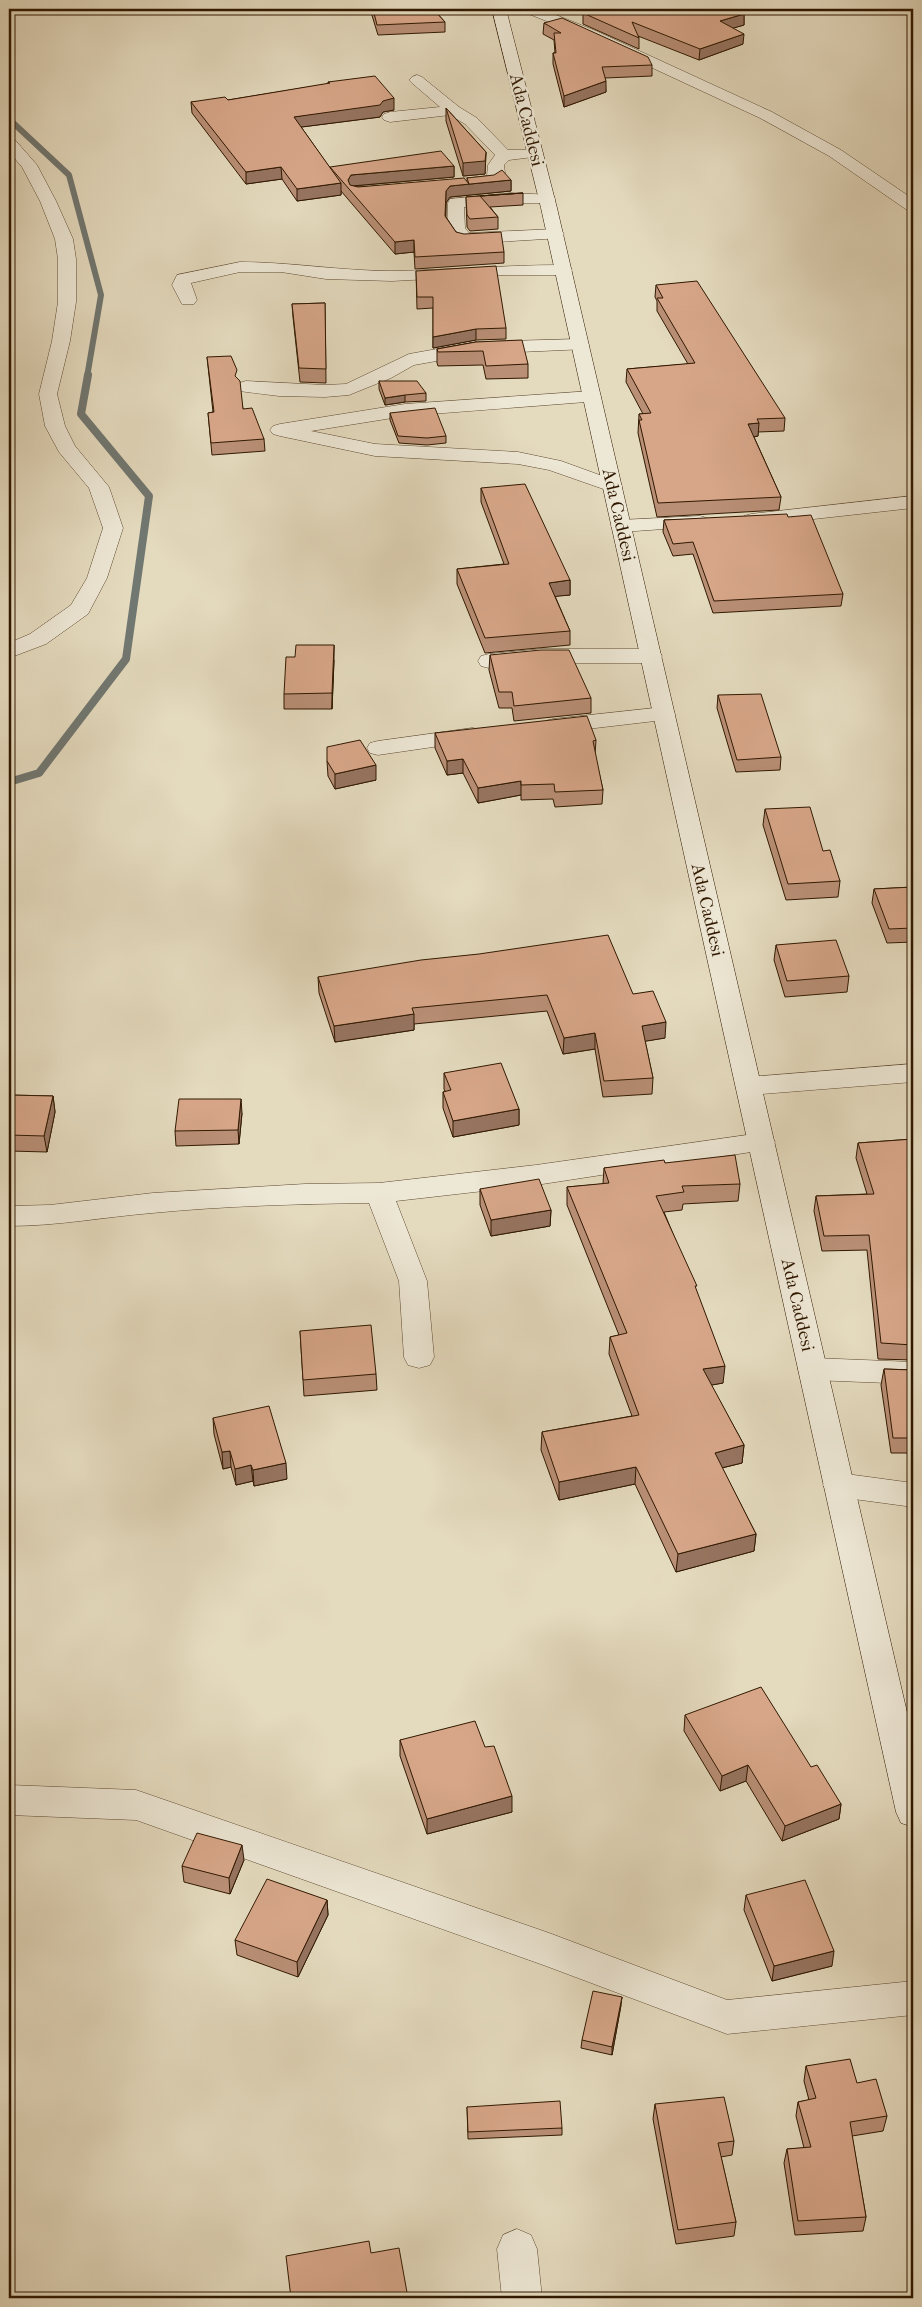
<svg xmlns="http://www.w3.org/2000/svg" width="922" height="2307" font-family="'IM FELL French Canon',serif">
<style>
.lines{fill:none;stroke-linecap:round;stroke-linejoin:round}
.stream-far1{stroke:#717771;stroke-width:6}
.stream{stroke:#717771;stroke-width:8}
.minor-casing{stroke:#5d4830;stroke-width:1}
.secondary-casing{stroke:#301800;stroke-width:1}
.minor{fill:#ede7d5;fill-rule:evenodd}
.secondary{fill:#ede7d5;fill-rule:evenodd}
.wall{fill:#b98f76;stroke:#301800}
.shaded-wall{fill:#967460;stroke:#301800}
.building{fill:#d7a689;stroke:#301800}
.labels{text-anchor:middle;stroke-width:4.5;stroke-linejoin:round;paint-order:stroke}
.street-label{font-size:18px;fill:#301800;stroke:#ede7d5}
</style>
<rect width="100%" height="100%" fill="#e4dabe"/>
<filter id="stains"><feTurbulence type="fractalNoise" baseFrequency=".004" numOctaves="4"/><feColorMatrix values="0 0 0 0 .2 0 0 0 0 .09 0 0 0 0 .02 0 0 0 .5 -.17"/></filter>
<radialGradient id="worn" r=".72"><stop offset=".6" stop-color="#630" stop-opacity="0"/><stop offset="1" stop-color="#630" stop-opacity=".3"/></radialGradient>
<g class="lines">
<polyline class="stream-far1" points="9,119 69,175 101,295 87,377"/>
<polyline class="stream" points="9,782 39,773 126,659 149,496 81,414 88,375"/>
<g class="minor-casing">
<g id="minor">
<polygon points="522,9 541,9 596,31 772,112 841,150 913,199 913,211 907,210 829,156 760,118 586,37 524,12"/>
<polygon points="417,75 422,77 459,107 477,118 508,150 541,150 543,153 541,156 509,160 504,165 505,173 499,183 463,188 457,187 455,183 457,179 487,176 488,165 495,155 465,124 450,115 390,122 384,120 382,117 384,114 390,112 440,107 412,83 409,80 412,77"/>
<polygon points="9,138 15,140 37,165 56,201 73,239 76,259 76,302 70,341 57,394 65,426 75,446 109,487 123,528 107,578 88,614 46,644 9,658 9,643 30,634 71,605 87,578 103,528 89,488 59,452 45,426 39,394 52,341 58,302 58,259 55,239 40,201 22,167 9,152"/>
<polygon points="511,193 553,195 555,199 553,203 511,203 464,207 465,228 469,233 555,229 561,230 564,234 561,238 464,244 458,243 447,228 448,203 450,199"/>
<path d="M240,262c51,0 101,9 152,9 57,-1 114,-6 171,-6l6,1 3,4 -3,4 -6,1h-58l-113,6 -66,-2 -45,-7h-41l-49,11 6,17 -3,4h-12l-10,-19 5,-10z"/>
<polygon points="580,339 586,341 589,345 586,349 476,354 414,365 391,378 349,395 325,397 279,396 239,391 237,387 239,383 246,381 325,385 346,384 409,354 476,342"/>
<polygon points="592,391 599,393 601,397 599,401 405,416 311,431 375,444 518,452 561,461 619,482 622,486 619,490 612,492 549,470 518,464 375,456 280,436 273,434 270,430 273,426 280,424 405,404"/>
<polygon points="913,496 913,508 751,526 744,524 741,520 744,516 751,514"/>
<polygon points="700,516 707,518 710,522 707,526 621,532 614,530 611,526 614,522 621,520"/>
<polygon points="541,649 651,649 659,651 662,656 659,661 651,663 541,663 489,668 481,666 478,661 481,656 489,654"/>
<polygon points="664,707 672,709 675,714 672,719 553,733 545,731 542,726 545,721 553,719"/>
<polygon points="473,728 481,730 484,735 481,740 378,755 370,753 367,748 370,743 378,741"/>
<polygon points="913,1064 913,1082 749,1095 740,1092 736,1086 740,1080 749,1077"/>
<path d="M761,1133l10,2 4,7 -4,7 -235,36 -140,16 31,80 7,76 -4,8 -11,3 -11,-3 -4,-8 -5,-76 -30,-78c-72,1 -145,3 -217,10 -48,4 -95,13 -143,13v-20l41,-1 103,-12 152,-9 74,-1 157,-18z"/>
<polygon points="813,1358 913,1362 913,1384 813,1380 802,1377 798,1369 802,1361"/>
<polygon points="839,1473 913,1483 913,1507 839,1497 828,1494 823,1485 828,1476"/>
<polygon points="9,1785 136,1790 549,1933 727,2000 913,1981 913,2015 727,2034 546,1966 136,1820 9,1815"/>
<polygon points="517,2229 531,2235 537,2249 542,2298 502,2298 497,2249 503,2235"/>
</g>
</g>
<g class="secondary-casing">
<polygon id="secondary" points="492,9 506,9 557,208 913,1738 913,1827 901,1823 896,1812 541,208"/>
</g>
<use href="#minor" class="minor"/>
<use href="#secondary" class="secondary"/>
</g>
<g class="wall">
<polygon points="370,9 433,9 445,22 445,32 378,35"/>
<polygon points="583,13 744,14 744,25 733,28 743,44 699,60 638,36 639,38 639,49 583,24"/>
<polygon points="544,23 652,65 652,76 605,78 606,92 564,107 553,64 553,53 555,53 554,40 543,34"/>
<polygon points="328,82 394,110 383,112 380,117 301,127 330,168 454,166 454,177 353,186 358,187 467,181 467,178 511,180 511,191 450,197 446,203 446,217 456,232 504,252 504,263 415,269 414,252 395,254 341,191 341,195 297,201 282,179 246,184 192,113 191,102 228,100 328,84"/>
<polygon points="446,108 486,152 485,174 463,176 446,121"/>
<polygon points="523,193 523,205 490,207 498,217 498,229 470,231 467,227 466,197"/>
<polygon points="416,271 506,328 506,339 476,340 433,348 433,308 417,309"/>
<polygon points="656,285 785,418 784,431 758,432 758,436 754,437 781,497 779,510 657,517 638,433 639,414 643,414 626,382 627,369 688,364 657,311 657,301 655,297"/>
<polygon points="325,303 326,383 300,382 293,317 292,304"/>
<polygon points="476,342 528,364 528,378 486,379 483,365 438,366 437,363 437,349"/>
<polygon points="207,357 237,379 243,409 264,439 265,451 212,455 208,413 213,412"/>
<polygon points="379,381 426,393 426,401 405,402 385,405 379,389"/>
<polygon points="390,413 446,436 446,443 427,445 399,443 390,420"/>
<polygon points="481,488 570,580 570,595 555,596 570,631 570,645 485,653 457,584 457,569 504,564 481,502"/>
<polygon points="788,517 843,594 841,606 713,613 693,554 673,556 663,532 664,520"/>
<polygon points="490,655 591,698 591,713 514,721 512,708 499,708 489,670"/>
<polygon points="334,660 332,709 284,709 284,694"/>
<polygon points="718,695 781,757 780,770 736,772 717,708"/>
<polygon points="435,733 596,740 595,755 603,790 602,804 555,807 553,799 521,800 521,795 478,803 463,773 447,775 435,748"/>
<polygon points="327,761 376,780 335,789 328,776"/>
<polygon points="765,809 823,851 840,881 838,897 786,900 763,825"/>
<polygon points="913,887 913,942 887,943 872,903 874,889"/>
<polygon points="776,945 849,976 847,992 785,997 774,960"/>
<polygon points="318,977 633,994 665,1038 645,1041 653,1078 652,1094 603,1097 595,1049 563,1054 547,1011 414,1024 414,1030 335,1042 319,993"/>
<polygon points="444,1073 519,1109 519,1125 453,1137 443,1108 443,1092 445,1091 444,1089"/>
<polygon points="9,1095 53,1096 55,1112 47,1152 9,1151"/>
<polygon points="242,1113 239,1144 176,1146 175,1131"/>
<polygon points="913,1139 913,1360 878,1359 867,1250 822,1251 814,1211 816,1196 867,1194 856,1158 858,1143"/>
<polygon points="665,1163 740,1184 738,1201 683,1204 682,1210 664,1212 696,1290 723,1383 711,1385 744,1445 742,1463 722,1468 756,1534 754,1551 676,1572 635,1484 559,1500 541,1450 542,1432 632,1416 609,1354 610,1337 619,1335 567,1205 567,1187 603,1184 604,1168"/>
<polygon points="480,1189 551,1210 550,1226 491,1236 480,1205"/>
<polygon points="300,1331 376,1374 377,1390 304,1396"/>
<polygon points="884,1369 913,1370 913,1453 891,1453 881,1385"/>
<polygon points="213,1418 287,1479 254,1486 253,1481 236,1485 231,1467 223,1469 214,1434"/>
<polygon points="685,1715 811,1767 841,1804 839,1819 782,1841 746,1781 720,1791 684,1731"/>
<polygon points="400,1740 485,1747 512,1812 427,1834 400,1756"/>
<polygon points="244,1860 230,1894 184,1882 182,1866"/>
<polygon points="746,1895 832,1966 772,1981 744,1910"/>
<polygon points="327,1900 328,1915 298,1977 237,1955 235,1940"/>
<polygon points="621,2005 612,2055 581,2048 582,2040"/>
<polygon points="806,2066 857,2083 887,2116 883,2131 852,2136 866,2217 863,2231 795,2235 784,2163 787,2149 804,2148 796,2116 798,2102 809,2100 804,2081"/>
<polygon points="655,2104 734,2141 732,2155 721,2157 736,2222 734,2236 676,2244 653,2119"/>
<polygon points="467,2107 562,2128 562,2135 468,2139"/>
</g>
<g class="shaded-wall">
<polygon points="744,14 744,25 720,32 720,21"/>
<polygon points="744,34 743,44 699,60 700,49"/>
<polygon points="606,81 606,92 564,107 564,96"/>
<polygon points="394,98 394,110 383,112 380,117 294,128 294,117"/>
<polygon points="486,152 485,174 463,176 463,163"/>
<polygon points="454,166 454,177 352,186 350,189 348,180 351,175"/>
<polygon points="281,167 282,179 246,184 246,172"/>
<polygon points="511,180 511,191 450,197 446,203 445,228 446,191 450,186"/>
<polygon points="341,183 341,195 297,201 297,189"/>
<polygon points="414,240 414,252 395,254 395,242"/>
<polygon points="476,329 476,340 433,348 433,337"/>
<polygon points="405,395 405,402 385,405 385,398"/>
<polygon points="759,423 758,436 747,438 748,424"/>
<polygon points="570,580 570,595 549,597 549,583"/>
<polygon points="334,645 334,660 332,709 332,693"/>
<polygon points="463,759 463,773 447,775 447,761"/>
<polygon points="376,765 376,780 335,789 335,774"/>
<polygon points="521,781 521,795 478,803 478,788"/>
<polygon points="414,1014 414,1030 335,1042 334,1026"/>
<polygon points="666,1022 665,1038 641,1042 642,1026"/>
<polygon points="595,1033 595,1049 563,1054 564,1038"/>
<polygon points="53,1096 55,1112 47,1152 44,1136"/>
<polygon points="241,1099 242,1113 239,1144 238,1130"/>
<polygon points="519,1109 519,1125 453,1137 453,1121"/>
<polygon points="551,1210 550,1226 491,1236 491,1220"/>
<polygon points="725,1366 723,1383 701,1387 703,1369"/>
<polygon points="744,1445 742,1463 713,1470 715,1453"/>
<polygon points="230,1451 231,1467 223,1469 222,1452"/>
<polygon points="286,1463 287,1479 254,1486 253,1470"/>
<polygon points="251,1465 253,1481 236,1485 235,1469"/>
<polygon points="636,1467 635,1484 559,1500 559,1482"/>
<polygon points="756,1534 754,1551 676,1572 678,1554"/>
<polygon points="748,1765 746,1781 720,1791 722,1776"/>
<polygon points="512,1796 512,1812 427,1834 427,1819"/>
<polygon points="841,1804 839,1819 782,1841 785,1826"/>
<polygon points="242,1845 244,1860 230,1894 229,1878"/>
<polygon points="327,1900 328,1915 298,1977 297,1962"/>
<polygon points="834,1951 832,1966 772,1981 774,1966"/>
<polygon points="622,1997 621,2005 612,2055 612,2047"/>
</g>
<g class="building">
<polygon points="373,9 433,9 445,22 377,25"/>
<polygon points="600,9 737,9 744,14 720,21 744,34 700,49 632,22 639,38 583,13"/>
<polygon points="562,18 648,57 652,65 602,67 606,81 564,96 553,53 556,53 554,33 561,33 544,23"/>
<polygon points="375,76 394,98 383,101 380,105 294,117 341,183 297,189 281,167 246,172 191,102 225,97 228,100 330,83 328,82"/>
<polygon points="446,108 486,152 485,161 463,163"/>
<polygon points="441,151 454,166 351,175 348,180 350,185 358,187 464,178 469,184 467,178 494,175 502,170 511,180 450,186 446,191 445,216 456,232 464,234 501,232 504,252 415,257 414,240 395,242 330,167"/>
<polygon points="523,193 480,196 498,217 470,219 467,215 466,197"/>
<polygon points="496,266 506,328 476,329 433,337 433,297 417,297 416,271"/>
<polygon points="697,281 785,418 757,419 759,423 748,424 781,497 658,503 639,420 642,420 639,414 651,413 627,369 695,363 657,298 663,298 656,285"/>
<polygon points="325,303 326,369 299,368 292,304"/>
<polygon points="522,340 528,364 486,366 483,351 438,352 437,349 476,342"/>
<polygon points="231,356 237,370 235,376 240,381 243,409 252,408 264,439 211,443 208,413 214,412 207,357"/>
<polygon points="379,381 417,381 426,393 405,395 385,398"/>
<polygon points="435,408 446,436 427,438 398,436 390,413"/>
<polygon points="525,484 570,580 549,583 570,631 485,638 457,569 509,564 481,488"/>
<polygon points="787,514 788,517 811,515 843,594 714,601 693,542 673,544 664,520"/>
<polygon points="296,645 334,645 332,693 284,694 286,657 295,657"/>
<polygon points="541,650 569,650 591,698 514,706 512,692 499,692 490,655"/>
<polygon points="761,694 781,757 737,760 718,695"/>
<polygon points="587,716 596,740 593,741 603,790 555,792 554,784 521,785 521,781 478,788 463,759 447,761 435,733"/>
<polygon points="360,740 376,765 335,774 327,761 327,747"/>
<polygon points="810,807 823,851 830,850 840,881 788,884 765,809"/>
<polygon points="913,887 913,928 889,929 874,889"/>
<polygon points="608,935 633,994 653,991 666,1022 642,1026 653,1078 604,1081 595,1033 564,1038 547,995 412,1008 414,1014 334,1026 318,977 421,960 479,954"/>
<polygon points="836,940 849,976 787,981 776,945"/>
<polygon points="501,1063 519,1109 453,1121 443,1092 451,1090 444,1073"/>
<polygon points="9,1095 53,1096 44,1136 9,1135"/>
<polygon points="179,1099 241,1099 238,1130 175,1131"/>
<polygon points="913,1139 913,1345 881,1343 869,1235 824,1236 816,1196 874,1194 858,1143"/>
<polygon points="735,1155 740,1184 682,1186 684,1192 656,1196 697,1286 695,1286 725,1366 703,1369 744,1445 715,1453 756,1534 678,1554 636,1467 559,1482 542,1432 639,1415 610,1337 627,1333 567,1187 609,1183 604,1168 664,1160 665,1163"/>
<polygon points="539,1179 551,1210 491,1220 480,1189"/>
<polygon points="371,1325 376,1374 303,1380 300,1331"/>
<polygon points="884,1369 913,1370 913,1438 893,1438"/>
<polygon points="269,1406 286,1463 253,1470 251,1465 235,1469 230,1451 222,1452 213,1418"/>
<polygon points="761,1687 811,1767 817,1765 841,1804 785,1826 748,1765 722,1776 685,1715"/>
<polygon points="475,1721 485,1747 494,1746 512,1796 427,1819 400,1740"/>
<polygon points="197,1833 242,1845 229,1878 182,1866"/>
<polygon points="267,1879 327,1900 297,1962 235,1940"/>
<polygon points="805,1880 834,1951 774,1966 746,1895"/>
<polygon points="593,1991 622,1997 612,2047 582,2040"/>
<polygon points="850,2059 857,2083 876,2079 887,2116 850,2122 866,2217 798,2221 787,2149 811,2147 798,2102 816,2098 806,2066"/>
<polygon points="724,2097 734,2141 718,2143 736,2222 678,2230 655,2104"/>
<polygon points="560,2101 562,2128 468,2132 467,2107"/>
<polygon points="369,2241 371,2253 399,2248 408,2298 291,2298 286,2256"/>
</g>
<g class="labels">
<g class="street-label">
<text transform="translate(527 120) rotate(76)" y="6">Ada Caddesi</text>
<text transform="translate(619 515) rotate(77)" y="6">Ada Caddesi</text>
<text transform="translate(708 910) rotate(77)" y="6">Ada Caddesi</text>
<text transform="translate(798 1305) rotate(77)" y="6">Ada Caddesi</text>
</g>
</g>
<rect width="922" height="2307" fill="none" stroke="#e4dabe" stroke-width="30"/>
<rect x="10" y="10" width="902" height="2287" fill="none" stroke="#301800" stroke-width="2.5"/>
<rect x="15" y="15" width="892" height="2277" fill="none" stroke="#301800"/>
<rect width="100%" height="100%" filter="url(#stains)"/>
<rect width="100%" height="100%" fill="url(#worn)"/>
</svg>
